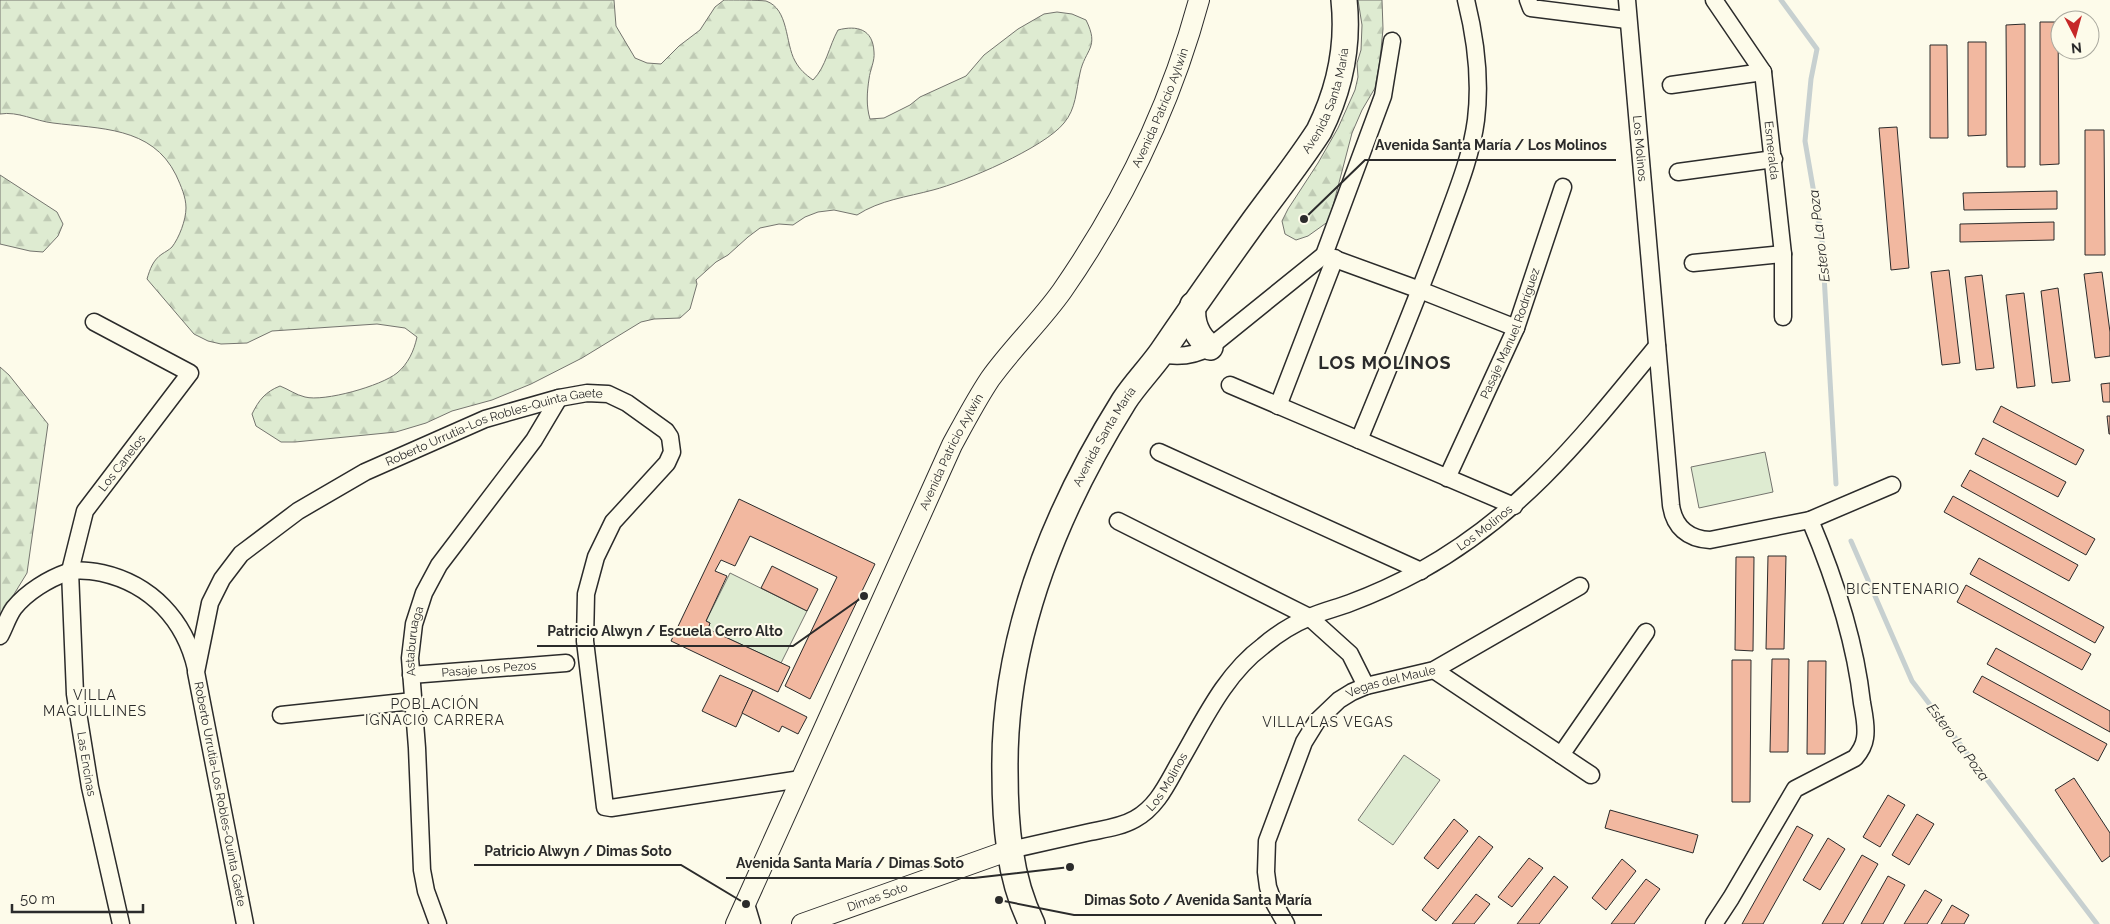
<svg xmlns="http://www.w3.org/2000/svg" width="2110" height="924" font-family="Raleway,sans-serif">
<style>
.forest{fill:url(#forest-firs);stroke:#74746e}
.pitch{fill:#deebd1;stroke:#74746e}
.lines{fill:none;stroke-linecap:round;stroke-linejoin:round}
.stream{stroke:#c7d0d0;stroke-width:5}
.building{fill:#f2b8a0;stroke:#2b2b2b}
.minor-casing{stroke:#2b2b2b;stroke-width:19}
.tertiary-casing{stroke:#2b2b2b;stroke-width:22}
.primary-casing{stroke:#2b2b2b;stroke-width:28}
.minor{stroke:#fdfbea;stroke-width:16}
.tertiary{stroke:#fdfbea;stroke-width:20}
.primary{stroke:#fdfbea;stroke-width:25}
.labels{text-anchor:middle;stroke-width:4;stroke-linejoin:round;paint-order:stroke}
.street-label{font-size:12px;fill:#2b2b2b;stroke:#fdfbea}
.water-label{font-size:14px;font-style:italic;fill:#2b2b2b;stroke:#fdfbea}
.neighbourhood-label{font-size:14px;letter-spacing:1px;fill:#2b2b2b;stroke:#fdfbea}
.district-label{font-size:18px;font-weight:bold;letter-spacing:1px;fill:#2b2b2b;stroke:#fdfbea}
.leader{fill:none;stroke:#2b2b2b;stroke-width:2}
.callout-dot{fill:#2b2b2b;stroke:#fdfbea;stroke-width:2}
.callout-label{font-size:14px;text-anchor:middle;font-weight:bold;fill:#2b2b2b;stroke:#fdfbea;stroke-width:4;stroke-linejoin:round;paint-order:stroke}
</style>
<defs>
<pattern id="forest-firs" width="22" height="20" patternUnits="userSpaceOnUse" patternTransform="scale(1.25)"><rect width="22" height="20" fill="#deebd1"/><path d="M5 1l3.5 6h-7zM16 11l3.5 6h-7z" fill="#bfcab4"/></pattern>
</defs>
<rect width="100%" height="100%" fill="#fdfbea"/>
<g class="forest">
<path d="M0,0h614l2,26 19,32 12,5 14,1 18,-18 21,-16 15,-23 9,-7c10,0 33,0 42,1 23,8 19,42 29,60 5,9 10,13 18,19 13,-13 16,-34 25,-50 19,-5 35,-1 36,22 1,9 -4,18 -5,27 -2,13 -3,27 1,40l14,-1 26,-13 10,-8 46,-21 18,-21 34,-26 26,-15 13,-2 15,2 14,6c14,28 -1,29 -6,53 -4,18 -4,36 -16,50 -20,25 -100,59 -131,67 -26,7 -53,10 -76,25l-23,-5 -16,2 -13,5 -12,8 -14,-1 -19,4 -12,9 -20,18 -12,7 -20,18 1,4 -7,25 -10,9 -26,1 -13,3 -59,36 -51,26 -39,16 -40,11 -26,12 -30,9 -101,10h-14l-25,-16 -4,-12c7,-14 13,-22 28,-28 8,3 16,9 25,11 19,5 76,-11 92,-24 11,-9 17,-22 20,-36l-12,-9 -28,-4 -105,7 -25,12 -26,1 -13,-3 -14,-7 -47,-55c3,-10 6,-19 15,-25 3,-2 7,-4 10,-7 7,-9 14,-27 14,-39 0,-11 -5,-22 -10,-33 -24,-49 -77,-46 -123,-52 -18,-2 -35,-12 -53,-9z"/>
<polygon points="1358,0 1382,0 1383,29 1380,60 1375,88 1362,110 1352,133 1329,221 1308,236 1296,240 1285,234 1282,221 1288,209 1318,163 1338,128 1355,90 1358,77 1357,63 1361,50 1362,25"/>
<polygon points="0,175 57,212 63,224 58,236 43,252 30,251 0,244"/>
<polygon points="0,367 9,375 48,424 27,573 0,617"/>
</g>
<g class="pitch">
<polygon points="1765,452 1773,492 1699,508 1691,467"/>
<polygon points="730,573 807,611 781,663 708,629 710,623 706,621"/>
<polygon points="1404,755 1440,780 1393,845 1358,820"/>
</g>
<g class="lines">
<g class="stream">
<polyline points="1781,0 1817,49 1811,79 1805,141 1822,240 1836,484"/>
<polyline points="1851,541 1912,681 2097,924"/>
</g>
</g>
<g class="building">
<polygon points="2040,22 2058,22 2059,164 2040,165"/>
<polygon points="2025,24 2025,167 2007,167 2006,25"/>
<polygon points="1968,42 1986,42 1986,135 1968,136"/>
<polygon points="1930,45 1947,45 1948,138 1930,138"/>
<polygon points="1897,127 1909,268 1891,270 1879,128"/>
<polygon points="2085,130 2104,130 2105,255 2085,255"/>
<polygon points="2057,191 2057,209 1964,210 1963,193"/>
<polygon points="2054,222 2054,240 1960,242 1960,224"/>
<polygon points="1949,270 1960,363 1942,365 1931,272"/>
<polygon points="2102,272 2110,332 2110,356 2095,358 2084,274"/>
<polygon points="1982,275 1994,368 1976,370 1965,277"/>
<polygon points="2058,288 2070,381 2052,383 2041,291"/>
<polygon points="2024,293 2035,386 2017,388 2006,295"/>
<polygon points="2110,383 2110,402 2103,402 2101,384"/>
<polygon points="2001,406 2084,450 2076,465 1993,422"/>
<polygon points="2107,416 2110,416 2110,434 2109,434"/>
<polygon points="1983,438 2066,482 2058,497 1975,454"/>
<polygon points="1970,470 2095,539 2086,555 1961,486"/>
<polygon points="1953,496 2078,565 2069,581 1944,512"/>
<polygon points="739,499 875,564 810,699 785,686 837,577 750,536 735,566 721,560 715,571 727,576 706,621 710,623 708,629 790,667 778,692 671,641"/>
<polygon points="1768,556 1786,556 1784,649 1766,649"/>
<polygon points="1736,557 1754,557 1753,651 1735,650"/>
<polygon points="1979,558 2104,627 2095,643 1970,574"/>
<polygon points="772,566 818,589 807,611 761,588"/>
<polygon points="1966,585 2091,654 2082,670 1957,602"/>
<polygon points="1996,648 2110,711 2110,732 1987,664"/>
<polygon points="1772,659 1789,659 1788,752 1770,752"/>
<polygon points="1732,660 1751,660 1750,802 1732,802"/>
<polygon points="1808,661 1826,661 1825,754 1807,754"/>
<polygon points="720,675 753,690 736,727 702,711"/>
<polygon points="1982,676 2107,744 2098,761 1973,692"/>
<polygon points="753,690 807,717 798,734 782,726 779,732 742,713"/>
<polygon points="2074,778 2110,833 2110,856 2102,862 2055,790"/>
<polygon points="1888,795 1905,805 1880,847 1863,837"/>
<polygon points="1610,810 1698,835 1693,853 1605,828"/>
<polygon points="1917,814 1934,824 1909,865 1892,855"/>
<polygon points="1454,819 1468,831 1438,869 1424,858"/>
<polygon points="1797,826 1813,835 1763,924 1742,924"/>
<polygon points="1479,836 1493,847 1436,921 1422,910"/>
<polygon points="1828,838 1845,849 1820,890 1803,880"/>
<polygon points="1862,855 1878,864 1843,924 1822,924"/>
<polygon points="1529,858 1543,868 1512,907 1498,897"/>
<polygon points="1622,859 1636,871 1606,910 1592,898"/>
<polygon points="1554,876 1568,887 1539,924 1517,924"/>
<polygon points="1888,876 1905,885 1883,924 1861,924"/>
<polygon points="1646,879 1660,889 1634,924 1611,924"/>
<polygon points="1925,890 1942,900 1927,924 1904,924"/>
<polygon points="1476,894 1490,904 1474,924 1452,924"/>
<polygon points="1952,905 1969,915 1964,924 1941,924"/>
</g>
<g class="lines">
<g class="minor-casing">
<g id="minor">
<polyline points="1528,0 1531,8 1627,20"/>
<path id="s1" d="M1627,0l44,505c3,22 17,34 39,35l100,-20 82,-35"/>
<path id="s2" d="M1714,0l49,72 20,182v63"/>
<polyline points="1671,85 1763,72"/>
<polyline points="1678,172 1774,159"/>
<polyline points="1324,255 1420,290 1516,328"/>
<polyline points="1693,263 1783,254"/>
<path id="s3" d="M94,322l96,51 -105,138 -15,60 5,123 15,93 31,137"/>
<path d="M1161,354c18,4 33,2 49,-7l114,-92 59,-159 9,-55"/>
<polyline points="1230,385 1514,506"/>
<polyline points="1278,406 1335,258"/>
<path d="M1359,440c29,-70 58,-140 84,-211 13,-36 28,-71 33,-109 5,-41 0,-80 -10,-120"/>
<polyline points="1159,452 1421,571"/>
<path id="s4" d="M1447,478l69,-150 47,-141"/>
<polyline points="1118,521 1309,617 1350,654 1366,686"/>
<path d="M0,636c5,-9 8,-20 14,-28 13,-16 34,-29 54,-36 10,-3 24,-1 34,1 49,11 83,47 94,96"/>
<polyline points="1434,670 1591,775"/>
<path id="s5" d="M411,675l155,-12"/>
<polyline points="281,715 413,701"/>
<polyline points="1561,755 1646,632"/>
<path id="s6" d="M1010,850c27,-6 53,-12 80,-18 14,-3 31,-5 45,-13 22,-12 32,-35 44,-56 24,-41 45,-88 84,-117 14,-12 30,-22 47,-29 13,-6 27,-9 40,-14 24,-9 48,-20 70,-32 103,-57 164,-136 237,-225"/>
<polyline points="746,904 752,924"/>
<path id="s7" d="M245,924l-49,-252 14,-69 12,-24 19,-25 57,-43 67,-39 120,-53 74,-21 28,-5 21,1 19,9 39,28 4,6 2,15 -5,11 -54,59 -17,35 -10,37 -1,47 20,166 6,1 190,-29"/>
<path id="s8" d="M438,924l-12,-33 -4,-21 -5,-122 -7,-90 4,-34 10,-31 15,-28 95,-125 25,-42"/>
<path id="s9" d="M1286,924l-13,-23 -5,-14 -2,-15 1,-31 37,-99 13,-21 22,-21 13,-8 14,-6 68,-16 146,-84"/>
<path d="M1714,924l17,-26 64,-109 60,-31c5,-6 9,-12 10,-20 2,-11 -1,-24 -3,-35 -7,-64 -27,-124 -52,-183"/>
</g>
</g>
<g class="tertiary-casing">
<g id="tertiary">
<path id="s10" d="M736,924l216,-479c12,-22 24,-45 38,-66 22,-31 50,-57 72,-88 61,-88 109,-187 137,-291"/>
<path id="s11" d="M802,924l208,-74"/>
</g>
</g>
<g class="primary-casing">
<g id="primary">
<path d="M1193,305c-2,17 3,31 17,42"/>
<path id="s12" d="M1032,924c-23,-46 -27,-101 -27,-152 -2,-134 49,-259 119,-371 11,-17 26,-32 38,-49 30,-44 61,-88 92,-131 22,-30 45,-59 65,-90 21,-42 30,-84 25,-131"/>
</g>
</g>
<use href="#minor" class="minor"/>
<use href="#tertiary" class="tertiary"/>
<use href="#primary" class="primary"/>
</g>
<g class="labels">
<g class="street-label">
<text dy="4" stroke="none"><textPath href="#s12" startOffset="915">Avenida Santa María</textPath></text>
<text dy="4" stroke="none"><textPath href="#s10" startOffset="924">Avenida Patricio Aylwin</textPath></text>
<text dy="4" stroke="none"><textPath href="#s1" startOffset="149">Los Molinos</textPath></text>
<text dy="4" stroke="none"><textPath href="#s2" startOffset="166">Esmeralda</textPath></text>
<text dy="4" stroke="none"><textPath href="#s4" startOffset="158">Pasaje Manuel Rodríguez</textPath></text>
<text dy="4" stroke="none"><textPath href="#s7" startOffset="672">Roberto Urrutia-Los Robles-Quinta Gaete</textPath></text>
<text dy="4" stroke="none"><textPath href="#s12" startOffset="510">Avenida Santa María</textPath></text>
<text dy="4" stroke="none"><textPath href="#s10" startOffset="519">Avenida Patricio Aylwin</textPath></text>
<text transform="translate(122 463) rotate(-52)" y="4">Los Canelos</text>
<text dy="4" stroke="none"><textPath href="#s6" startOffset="599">Los Molinos</textPath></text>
<text dy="4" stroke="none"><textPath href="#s8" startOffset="286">Astaburuaga</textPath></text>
<text dy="4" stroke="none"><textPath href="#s5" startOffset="78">Pasaje Los Pezos</textPath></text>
<text dy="4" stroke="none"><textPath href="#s9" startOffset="304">Vegas del Maule</textPath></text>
<text dy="4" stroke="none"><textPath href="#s3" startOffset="538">Las Encinas</textPath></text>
<text dy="4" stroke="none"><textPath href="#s6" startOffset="179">Los Molinos</textPath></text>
<text transform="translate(220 794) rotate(79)" y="4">Roberto Urrutia-Los Robles-Quinta Gaete</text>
<text dy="4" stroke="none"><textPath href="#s11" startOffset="80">Dimas Soto</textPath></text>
</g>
<g class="water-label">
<text transform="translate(1819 236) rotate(-97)" y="5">Estero La Poza</text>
<text transform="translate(1958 742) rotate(53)" y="5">Estero La Poza</text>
</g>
<g class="neighbourhood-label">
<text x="1903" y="594">BICENTENARIO</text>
<text x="95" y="700">VILLA<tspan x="95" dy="16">MAGUILLINES</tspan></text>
<text x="435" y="709">POBLACIÓN<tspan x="435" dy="16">IGNACIO CARRERA</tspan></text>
<text x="1328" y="727">VILLA LAS VEGAS</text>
</g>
<g class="district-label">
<text x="1385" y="369">LOS MOLINOS</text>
</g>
</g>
<path class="leader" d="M1304 219L1365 160H1616M864 596L793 646H537M746 904L681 865H474M1070 867L974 878H726M999 900L1074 915H1322"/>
<g class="callout-dot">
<circle cx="1304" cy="219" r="5"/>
<circle cx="864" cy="596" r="5"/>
<circle cx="746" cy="904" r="5"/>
<circle cx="1070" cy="867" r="5"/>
<circle cx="999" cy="900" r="5"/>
</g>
<g class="callout-label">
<text x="1491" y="150">Avenida Santa María / Los Molinos</text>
<text x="665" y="636">Patricio Alwyn / Escuela Cerro Alto</text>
<text x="578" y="856">Patricio Alwyn / Dimas Soto</text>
<text x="850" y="868">Avenida Santa María / Dimas Soto</text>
<text x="1198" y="905">Dimas Soto / Avenida Santa María</text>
</g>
<g transform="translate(2075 35) rotate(174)"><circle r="24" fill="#fdfbea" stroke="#a9a89e"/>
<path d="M0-4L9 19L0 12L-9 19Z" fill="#c62828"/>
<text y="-8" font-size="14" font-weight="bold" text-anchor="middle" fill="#2b2b2b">N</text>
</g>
<path d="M12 904v8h131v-8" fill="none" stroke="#2b2b2b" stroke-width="2.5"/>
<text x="20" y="904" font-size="15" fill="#2b2b2b" stroke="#fdfbea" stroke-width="4" paint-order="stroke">50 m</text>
</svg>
